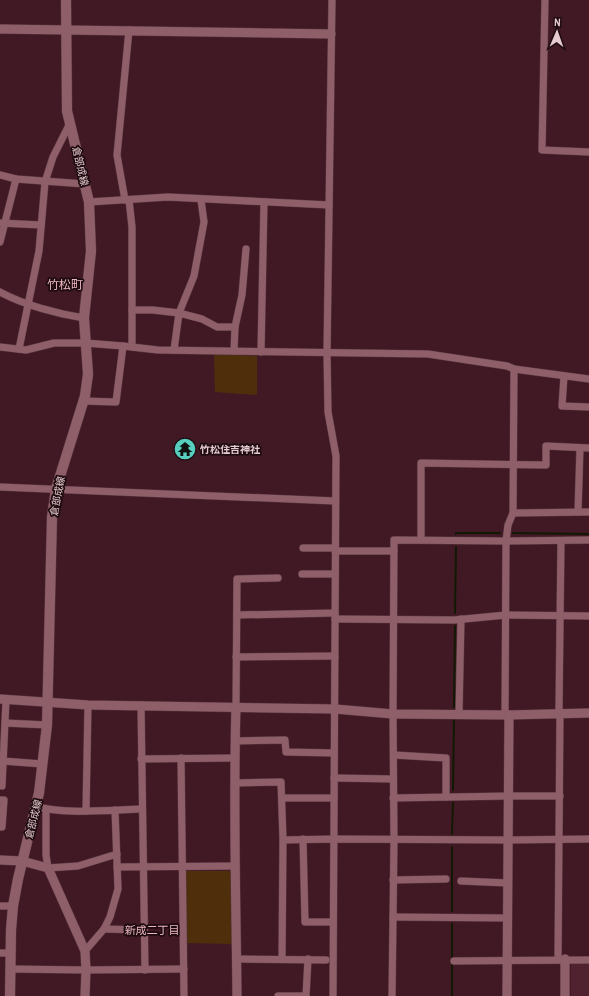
<svg xmlns="http://www.w3.org/2000/svg" width="589" height="996" font-family="'Archivo Narrow','Noto Sans JP',sans-serif">
<style>
.built{fill:#50212f}
.green{fill:#4f2f0b}
.lines{fill:none;stroke-linecap:round;stroke-linejoin:round}
.stream{stroke:#121903;stroke-width:2}
.minor-casing{stroke:#583640;stroke-width:8}
.tertiary-casing{stroke:#583640;stroke-width:10}
.secondary-casing{stroke:#583640;stroke-width:11}
.minor{stroke:#8e5e69;stroke-width:7}
.tertiary{stroke:#8e5e69;stroke-width:9}
.secondary{stroke:#8e5e69;stroke-width:10}
.labels{text-anchor:middle;stroke-width:3.5;stroke-linejoin:round;paint-order:stroke}
.street-label{font-size:10px;fill:#e5cacf;stroke:#1d0b0f}
.poi-label{font-size:10px;font-weight:bold;fill:#e5cacf;stroke:#1d0b0f;text-anchor:start}
.neighbourhood-label{font-size:11px;fill:#edb7c3;stroke:#1d0b0f}
.quarter-label{font-size:12px;fill:#edb7c3;stroke:#1d0b0f}
</style>
<rect width="100%" height="100%" fill="#411925"/>
<polygon class="built" points="573,963 589,963 589,996 571,996 571,965"/>
<g class="green">
<polygon points="214,354 257,356 257,395 215,392"/>
<polygon points="185,871 231,871 233,944 186,943"/>
</g>
<g class="lines">
<g class="stream">
<polyline points="513,533 589,534"/>
<polyline points="456,534 456,533 500,533"/>
<polyline points="455,613 456,547"/>
<polyline points="454,707 455,626"/>
<polyline points="453,790 454,720"/>
<polyline points="452,834 453,803"/>
<polyline points="452,911 452,847"/>
<polyline points="452,996 452,924"/>
</g>
<g class="minor-casing">
<g id="minor">
<polyline points="332,0 327,353 328,412 336,456 333,996"/>
<polyline points="545,0 542,150 589,152"/>
<polyline points="0,175 16,179 85,184"/>
<polyline points="125,200 117,155 129,30"/>
<polyline points="129,200 132,227 132,347"/>
<polyline points="89,202 168,197 329,205"/>
<polyline points="0,223 41,225"/>
<polyline points="0,242 16,179"/>
<path d="M0,292c24,13 58,22 84,26"/>
<polyline points="132,310 153,310 179,313 202,319 217,327 235,327"/>
<polyline points="0,347 26,350 54,343 85,343 123,346 158,350 428,354 507,366 514,369 589,379"/>
<polyline points="19,349 39,251 45,182 53,157 70,123"/>
<polyline points="174,350 179,313 194,276 204,222 201,200"/>
<polyline points="234,351 235,327 242,295 246,249"/>
<polyline points="261,352 264,202"/>
<polyline points="564,376 562,406 589,407"/>
<polyline points="83,401 116,402 123,346"/>
<polyline points="0,487 335,501"/>
<polyline points="578,512 580,448"/>
<polyline points="513,513 514,369"/>
<polyline points="421,540 421,463 546,465 546,446 589,448"/>
<polyline points="303,548 335,548"/>
<polyline points="335,551 394,551"/>
<polyline points="302,574 335,574"/>
<polyline points="237,615 335,613"/>
<polyline points="335,619 454,620 506,615 589,616"/>
<polyline points="236,657 335,656"/>
<polyline points="141,705 145,970"/>
<polyline points="236,707 237,579 278,578"/>
<polyline points="459,714 461,619"/>
<polyline points="505,715 506,541 508,525 513,513 589,512"/>
<polyline points="5,723 47,725"/>
<polyline points="235,741 285,740 286,752 334,753"/>
<polyline points="394,755 446,758 446,797"/>
<polyline points="181,758 184,996"/>
<polyline points="141,759 234,758"/>
<polyline points="3,761 42,764"/>
<polyline points="334,778 393,779"/>
<polyline points="235,783 281,782 283,840 282,959"/>
<polyline points="2,786 6,700"/>
<polyline points="282,798 334,798"/>
<polyline points="393,798 509,796 560,796"/>
<polyline points="0,800 4,800 2,827 0,827"/>
<path d="M36,806c26,9 77,4 106,3"/>
<polyline points="46,809 46,855 48,868 78,866 117,854"/>
<polyline points="86,811 88,705"/>
<polyline points="303,839 305,922 333,922"/>
<polyline points="283,840 334,839 509,840 589,839"/>
<polyline points="117,867 235,866"/>
<polyline points="393,880 446,879"/>
<polyline points="461,881 507,883"/>
<polyline points="0,906 13,906"/>
<polyline points="393,917 507,918"/>
<polyline points="104,929 143,930"/>
<polyline points="85,951 104,929 110,917 118,889 115,810"/>
<polyline points="0,953 11,953"/>
<polyline points="237,959 326,960"/>
<polyline points="558,959 560,713 559,708 561,541"/>
<polyline points="454,961 589,960"/>
<polyline points="10,969 86,970 184,969"/>
<polyline points="278,996 306,996 308,959"/>
<polyline points="392,996 394,840 393,714 394,540 506,541 589,540"/>
</g>
</g>
<g class="tertiary-casing">
<g id="tertiary">
<polyline points="0,29 331,34"/>
<polyline points="0,699 88,705 335,709 393,714 509,715 589,713"/>
<path d="M236,707c-3,96 0,192 1,289"/>
<polyline points="0,860 22,861 48,868 85,951 86,970 85,996"/>
<polyline points="565,959 565,996"/>
<path d="M507,996c0,-94 2,-188 2,-281"/>
</g>
</g>
<g class="secondary-casing">
<polyline id="secondary" points="10,996 11,930 13,906 18,879 39,793 47,725 52,517 56,489 85,396 88,374 84,318 91,251 89,202 67,111 66,0"/>
</g>
<use href="#minor" class="minor"/>
<use href="#tertiary" class="tertiary"/>
<use href="#secondary" class="secondary"/>
</g>
<defs>
<g id="temple-disc" transform="scale(1.15)"><circle r="9.5" fill="#58cebf" stroke="#1d0b0f"/><path d="M0-6L5-2H3V0L6.5 2.5H4V6H1.5V3h-3V6H-4V2.5H-6.5L-3 0V-2H-5Z" fill="#111"/></g>
</defs>
<g fill-rule="evenodd">
<use href="#temple-disc" x="185" y="449"/>
</g>
<g class="labels">
<g class="street-label">
<text transform="translate(81 166) rotate(77)" y="4">倉部成線</text>
<text transform="translate(57 496) rotate(-79)" y="4">倉部成線</text>
<text transform="translate(33 819) rotate(-76)" y="4">倉部成線</text>
</g>
<g class="poi-label">
<text x="200" y="453">竹松住吉神社</text>
</g>
<g class="neighbourhood-label">
<text x="152" y="934">新成二丁目</text>
</g>
<g class="quarter-label">
<text x="65" y="289">竹松町</text>
</g>
</g>
<g transform="translate(557 32) rotate(2)" stroke="#1d0b0f" stroke-width="3" paint-order="stroke">
<path d="M0-3L7 15L0 10L-7 15Z" fill="#e5cacf"/>
<text y="-6" font-size="11" font-weight="bold" text-anchor="middle" fill="#e5cacf">N</text>
</g>
</svg>
